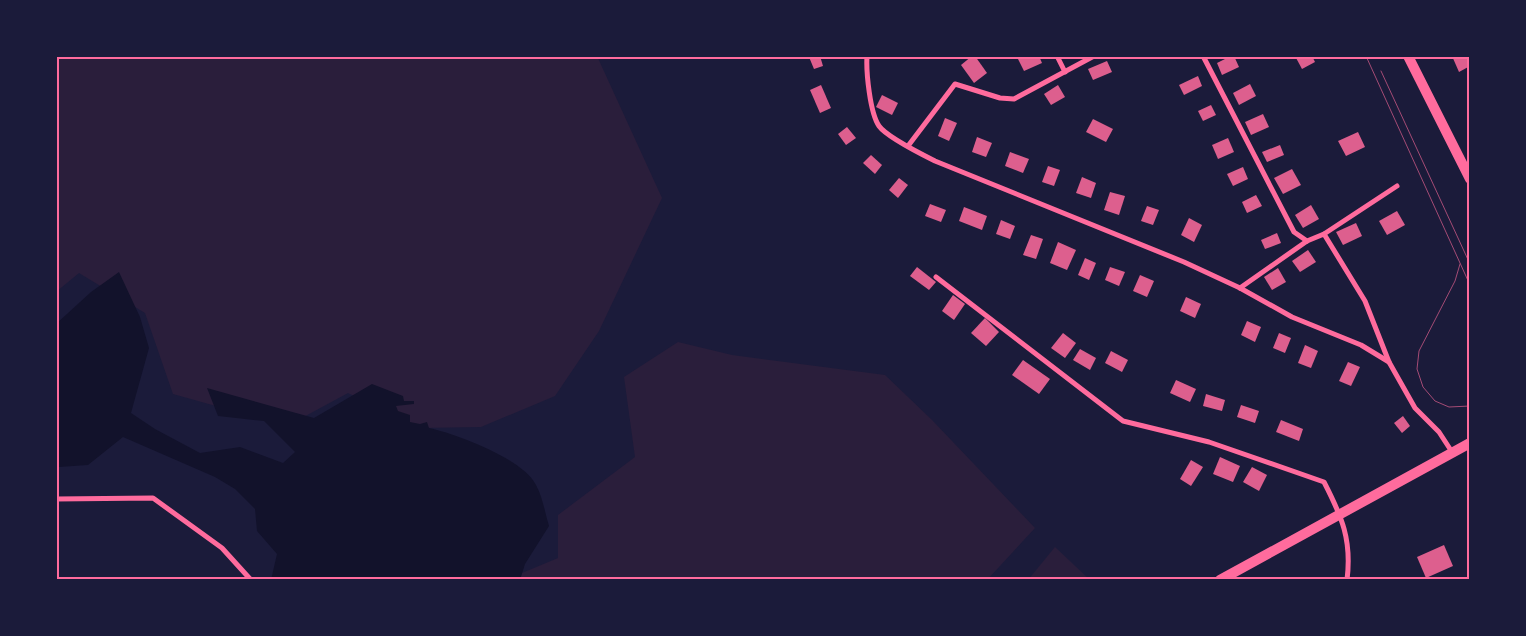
<svg xmlns="http://www.w3.org/2000/svg" width="1526" height="636" font-family="'Exo 2',sans-serif">
<style>
.green{fill:#2a1e3b}
.water{fill:#12122b}
.building{fill:#dd5f8e}
.lines{fill:none;stroke-linecap:round;stroke-linejoin:round}
.minor{stroke:#ff6b9d;stroke-width:5}
.secondary{stroke:#ff6b9d;stroke-width:10}
.tram{stroke:#a44b75;stroke-width:1}
.neatline{fill:none;stroke:#ff6b9d;stroke-width:2}
</style>
<rect width="100%" height="100%" fill="#1b1b3a"/>
<g class="green">
<polygon points="56,56 597,56 662,198 599,331 555,396 481,427 419,428 348,393 287,426 173,394 145,313 79,273 56,292"/>
<polygon points="678,342 732,355 885,375 932,420 1035,528 987,580 519,580 522,573 558,558 558,515 635,457 624,377"/>
<polygon points="1055,547 1090,580 1028,580"/>
</g>
<path class="water" d="M119,272l21,45 9,31 -18,65 24,16 45,24 40,-6 43,16 12,-11 -31,-31 -46,-5 -11,-28 107,30 58,-34 31,12 1,5h10v3l-18,2 2,5 12,4v7l10,2 7,-2 2,6c28,6 94,31 107,57 7,13 9,28 13,41l-24,38 -5,16h-249l6,-26 -20,-23 -2,-22 -20,-20 -20,-12 -92,-40 -35,28 -29,2 -3,2v-145l35,-32z"/>
<g class="building">
<polygon points="820,56 823,66 814,69 809,57"/>
<polygon points="972,56 975,56 987,73 974,83 961,65"/>
<polygon points="1019,56 1039,56 1042,63 1024,71 1017,57"/>
<polygon points="1231,56 1234,56 1239,67 1222,75 1217,63"/>
<polygon points="1295,56 1312,56 1315,62 1302,69"/>
<polygon points="1452,56 1468,56 1470,66 1459,72"/>
<polygon points="1107,61 1112,72 1093,80 1088,69"/>
<polygon points="1198,76 1202,86 1184,95 1179,85"/>
<polygon points="1250,84 1256,96 1239,105 1233,93"/>
<polygon points="821,85 831,108 820,113 810,90"/>
<polygon points="1058,85 1065,97 1051,105 1044,94"/>
<polygon points="882,95 898,103 892,115 876,107"/>
<polygon points="1211,105 1216,115 1203,121 1198,111"/>
<polygon points="1263,114 1269,127 1251,135 1245,122"/>
<polygon points="945,118 957,123 949,141 938,136"/>
<polygon points="1093,119 1113,129 1106,142 1086,132"/>
<polygon points="847,127 856,138 846,145 838,134"/>
<polygon points="1358,132 1365,147 1346,156 1338,141"/>
<polygon points="977,137 992,143 986,157 972,152"/>
<polygon points="1228,138 1234,152 1218,159 1212,145"/>
<polygon points="1280,145 1284,155 1267,162 1262,152"/>
<polygon points="1010,152 1029,159 1023,173 1005,166"/>
<polygon points="871,155 882,165 875,174 863,163"/>
<polygon points="1048,166 1060,170 1054,186 1042,182"/>
<polygon points="1243,167 1248,179 1233,186 1227,174"/>
<polygon points="1292,169 1301,185 1283,194 1274,178"/>
<polygon points="1082,177 1096,183 1091,198 1076,193"/>
<polygon points="899,178 908,185 898,198 889,190"/>
<polygon points="1110,192 1125,196 1119,215 1104,210"/>
<polygon points="1256,195 1262,206 1247,213 1242,202"/>
<polygon points="930,204 946,210 941,222 925,216"/>
<polygon points="1311,205 1319,219 1303,228 1295,215"/>
<polygon points="1147,206 1159,210 1153,225 1141,221"/>
<polygon points="964,207 987,216 982,230 959,221"/>
<polygon points="1397,211 1405,225 1387,235 1379,221"/>
<polygon points="1189,218 1202,225 1194,242 1181,235"/>
<polygon points="1001,220 1015,226 1010,239 996,234"/>
<polygon points="1356,223 1362,236 1343,245 1336,232"/>
<polygon points="1277,233 1281,243 1265,249 1261,240"/>
<polygon points="1031,235 1043,239 1036,259 1023,255"/>
<polygon points="1058,242 1076,250 1067,270 1050,263"/>
<polygon points="1308,250 1316,262 1300,272 1292,261"/>
<polygon points="1085,258 1096,263 1089,280 1078,275"/>
<polygon points="917,267 936,282 929,290 910,276"/>
<polygon points="1110,267 1125,272 1119,286 1105,280"/>
<polygon points="1278,268 1286,282 1272,290 1264,277"/>
<polygon points="1140,275 1154,281 1147,297 1133,291"/>
<polygon points="953,295 965,304 954,320 942,311"/>
<polygon points="1186,297 1201,304 1195,318 1180,311"/>
<polygon points="985,318 999,332 986,346 971,333"/>
<polygon points="1247,321 1261,327 1255,342 1241,335"/>
<polygon points="1063,333 1076,343 1065,358 1051,348"/>
<polygon points="1279,333 1291,338 1285,353 1273,348"/>
<polygon points="1305,345 1318,351 1311,368 1298,363"/>
<polygon points="1080,349 1096,358 1090,370 1073,360"/>
<polygon points="1111,351 1128,360 1122,372 1105,363"/>
<polygon points="1023,360 1050,379 1039,394 1012,375"/>
<polygon points="1348,362 1360,367 1351,386 1339,381"/>
<polygon points="1176,380 1196,389 1190,402 1170,393"/>
<polygon points="1206,394 1225,400 1222,411 1203,406"/>
<polygon points="1241,405 1259,411 1255,423 1237,417"/>
<polygon points="1403,416 1410,426 1402,433 1394,423"/>
<polygon points="1281,420 1303,429 1299,441 1276,432"/>
<polygon points="1220,457 1240,466 1233,482 1213,474"/>
<polygon points="1191,460 1203,467 1191,486 1180,479"/>
<polygon points="1252,467 1267,475 1259,491 1243,482"/>
<polygon points="1444,545 1453,566 1426,578 1417,557"/>
</g>
<g class="lines">
<g class="minor">
<path d="M867,56c-1,16 3,57 12,70 7,10 44,29 56,35l249,101 56,26 52,29 69,28 28,17"/>
<polyline points="1057,56 1065,72"/>
<polyline points="1203,56 1294,232 1307,241"/>
<polyline points="908,146 955,84 1000,98 1014,99 1094,56"/>
<polyline points="1324,234 1397,186"/>
<path d="M936,277l187,144 86,21 115,40c18,35 28,58 23,98"/>
<polyline points="1240,288 1307,241 1324,234 1365,301 1389,362 1415,408 1439,432 1452,452"/>
<polyline points="56,499 153,498 222,548 251,580"/>
</g>
<g class="secondary">
<polyline points="1408,56 1470,179"/>
<polyline points="1220,580 1470,443"/>
</g>
<g class="tram">
<polyline points="1366,56 1470,285"/>
<polyline points="1381,71 1470,264"/>
<polyline points="1460,264 1455,281 1419,351 1417,369 1423,387 1435,401 1449,407 1470,406"/>
</g>
</g>
<rect width="1526" height="636" fill="none" stroke="#1b1b3a" stroke-width="115"/>
<rect x="58" y="58" width="1410" height="520" class="neatline"/>
</svg>
